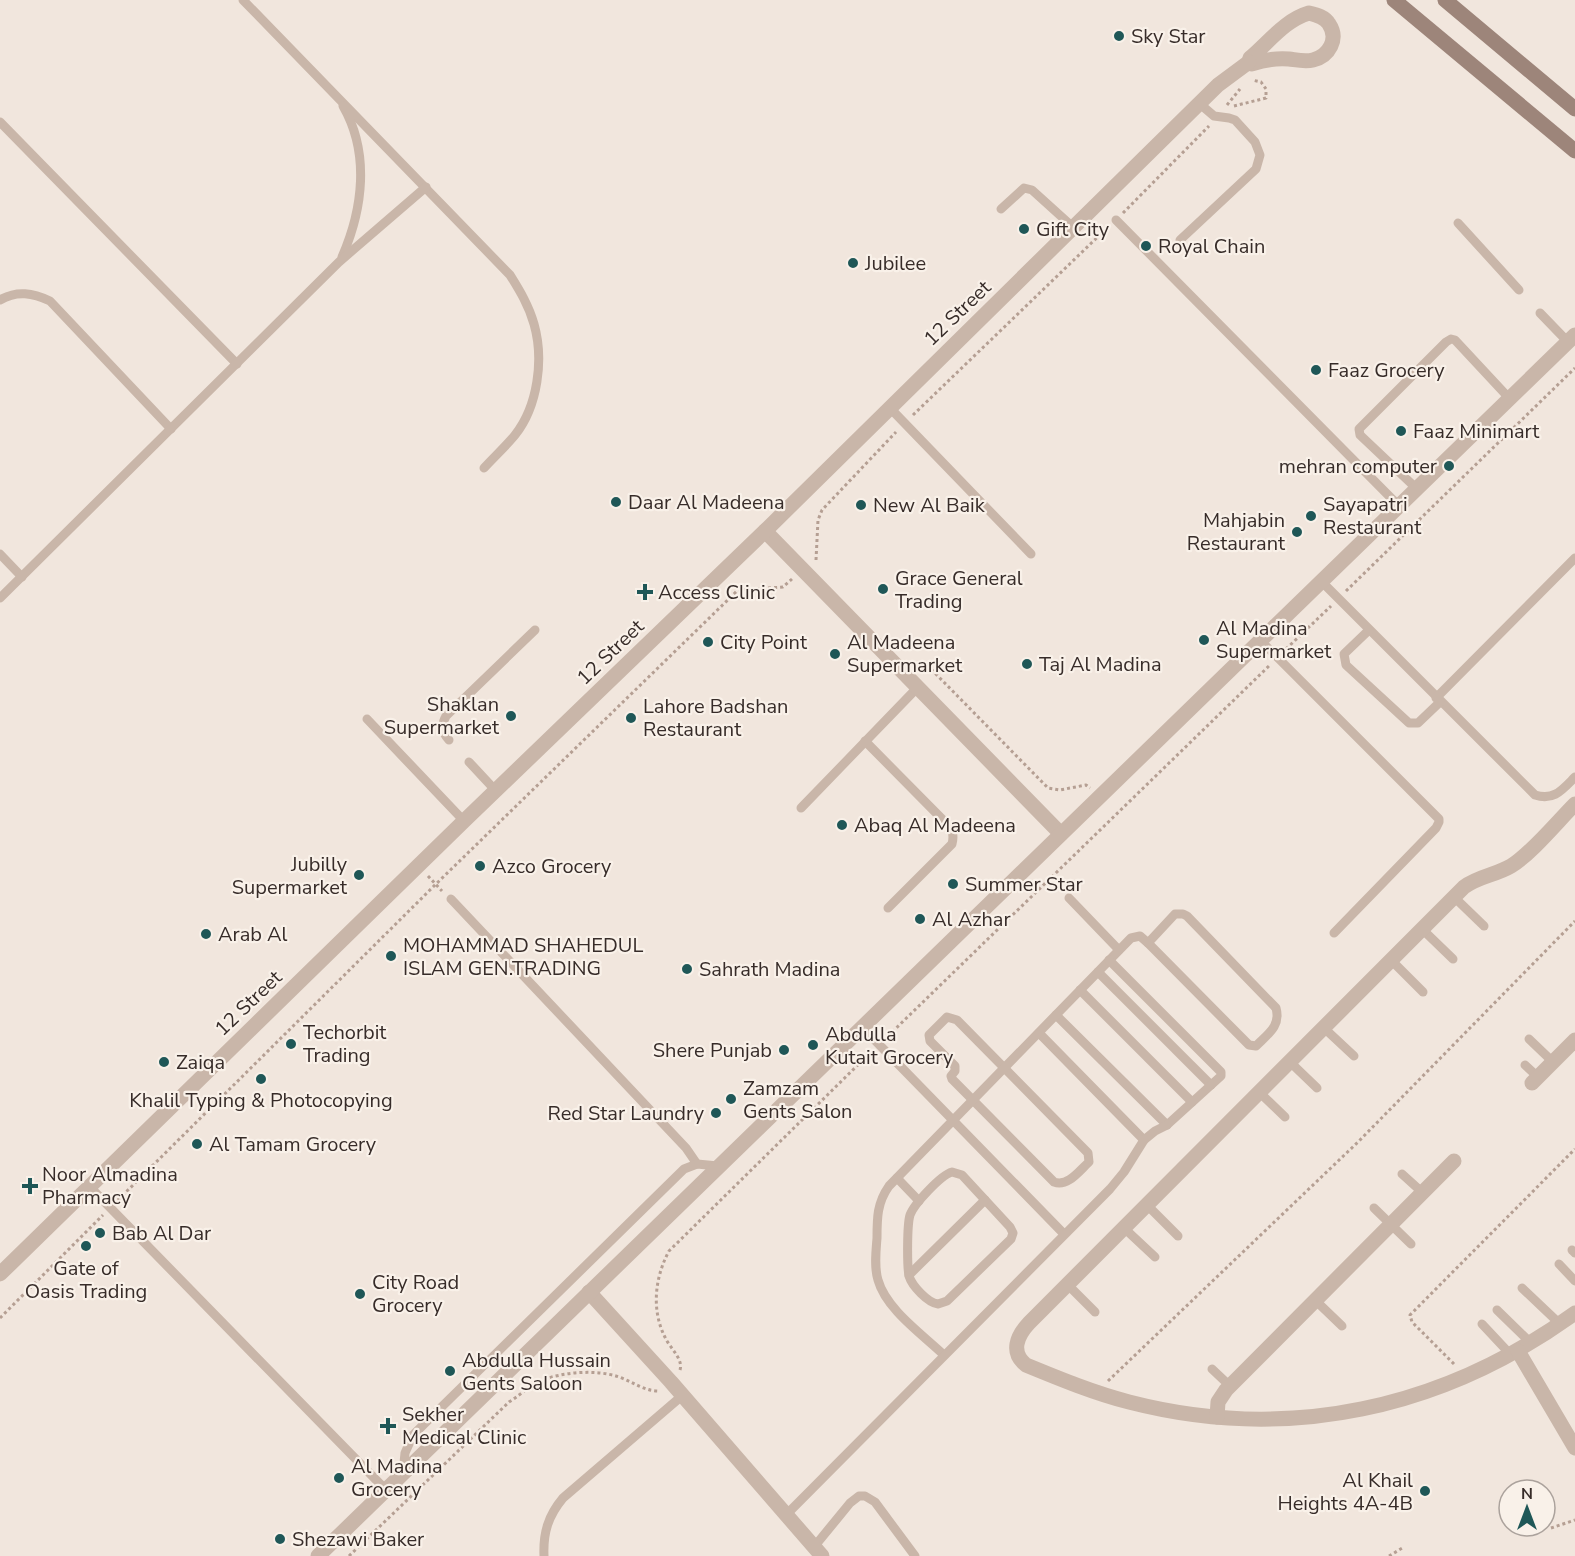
<svg xmlns="http://www.w3.org/2000/svg" width="1575" height="1556" font-family="'Nunito Sans',sans-serif">
<style>
.lines{fill:none;stroke-linecap:round;stroke-linejoin:round}
.path{stroke:#b59f93;stroke-width:3;stroke-dasharray:3 3;stroke-linecap:butt}
.lane{stroke:#c9b6a9;stroke-width:9}
.street{stroke:#c9b6a9;stroke-width:15}
.secondary{stroke:#9d857a;stroke-width:15}
.poi-dot{fill:#1f5757;stroke:#f9f1e9;stroke-width:2}
.labels{text-anchor:middle;stroke-width:4.5;stroke-linejoin:round;paint-order:stroke}
.poi-label{font-size:20px;fill:#372c29;stroke:#f9f1e9;text-anchor:start}
.street-label{font-size:20px;fill:#372c29;stroke:#f9f1e9}
</style>
<rect width="100%" height="100%" fill="#f1e6dd"/>
<g class="lines">
<g class="path">
<polyline points="1227,105 1240,89"/>
<polyline points="1234,106 1266,98 1266,89 1261,82 1252,80"/>
<polyline points="1123,213 1209,126"/>
<polyline points="913,415 1107,228"/>
<polyline points="816,560 818,520 822,510 896,432"/>
<polyline points="1346,591 1575,368"/>
<polyline points="1286,649 1331,606"/>
<polyline points="921,671 927,667 930,668 1048,788 1060,790 1086,785 1090,788"/>
<polyline points="428,876 442,891"/>
<polyline points="888,1036 1271,664"/>
<polyline points="118,1200 436,884 738,590 783,587 792,579"/>
<polyline points="0,1318 103,1215"/>
<polyline points="1454,1364 1412,1322 1410,1315 1575,1149"/>
<path d="M680,1370c3,-10 -7,-19 -13,-29 -16,-28 -13,-62 2,-90l201,-198"/>
<polyline points="1108,1381 1358,1142 1575,921"/>
<polyline points="1551,1528 1575,1520"/>
<path d="M349,1556l160,-154c10,-6 20,-16 31,-21 22,-9 56,-12 79,-4 14,5 25,14 40,14"/>
<polyline points="1389,1556 1404,1547"/>
</g>
<g class="lane">
<path d="M243,0l267,275c10,16 19,31 24,49 10,35 4,82 -19,111 -9,11 -21,22 -31,33"/>
<polyline points="0,122 237,364"/>
<polyline points="1001,209 1024,188 1032,190 1074,228"/>
<polyline points="1116,220 1398,505"/>
<polyline points="1458,223 1519,290"/>
<polyline points="1180,240 1256,169 1260,155 1255,142 1235,120 1229,118 1214,116 1200,104"/>
<path d="M342,257c21,-48 28,-104 1,-151"/>
<path d="M0,300c17,-10 33,-7 50,1l121,128"/>
<polyline points="1540,313 1568,342"/>
<polyline points="890,408 1031,554"/>
<polyline points="1416,488 1360,435 1359,429 1446,342 1451,339 1455,340 1509,398"/>
<polyline points="0,554 22,577"/>
<path d="M1320,580l215,215c19,6 27,-5 40,-18"/>
<polyline points="0,598 339,262 426,187"/>
<polyline points="1369,630 1344,654 1346,665 1409,723 1418,723 1440,702"/>
<polyline points="1260,640 1439,819 1439,822 1436,828 1334,933"/>
<polyline points="1436,698 1575,558"/>
<polyline points="367,719 464,821"/>
<path d="M449,740c-7,-7 -8,-15 -3,-24l89,-86"/>
<path d="M865,741l83,84c5,7 6,11 4,19l-64,64"/>
<polyline points="469,762 496,791"/>
<polyline points="801,808 918,687"/>
<polyline points="1454,897 1484,926"/>
<polyline points="1069,898 1119,950"/>
<polyline points="451,899 686,1148 697,1164"/>
<path d="M1175,914h8l4,2 89,92c5,18 -8,26 -20,38l-7,-1 -101,-102z"/>
<polyline points="1422,929 1453,959"/>
<polyline points="1391,960 1423,992"/>
<polyline points="1098,972 1211,1085"/>
<polyline points="1080,990 1192,1102"/>
<polyline points="1056,1015 1167,1125"/>
<path d="M947,1017l10,3 131,133 1,9c-10,9 -21,25 -35,20l-102,-103 -1,-3 4,-5v-5l-25,-25 -1,-6z"/>
<polyline points="862,1027 1064,1234"/>
<polyline points="1324,1028 1354,1056"/>
<polyline points="1039,1033 1144,1140"/>
<polyline points="1529,1039 1553,1062"/>
<polyline points="1290,1062 1317,1088"/>
<polyline points="1525,1065 1538,1077"/>
<polyline points="1259,1092 1285,1117"/>
<path d="M952,1172l10,3 48,52 3,6 -2,6 -64,62 -9,3c-10,-1 -26,-18 -29,-28 -2,-11 -2,-51 1,-61 4,-11 31,-40 42,-43z"/>
<polyline points="1402,1174 1423,1193"/>
<polyline points="897,1178 919,1201"/>
<polyline points="89,1186 386,1490"/>
<polyline points="1147,1205 1178,1236"/>
<polyline points="1374,1208 1411,1244"/>
<polyline points="1124,1228 1155,1257"/>
<polyline points="1572,1250 1575,1253"/>
<polyline points="1559,1264 1575,1281"/>
<polyline points="909,1275 985,1200"/>
<polyline points="1068,1285 1095,1312"/>
<polyline points="1522,1288 1560,1324"/>
<polyline points="1315,1300 1342,1326"/>
<polyline points="1497,1310 1531,1343"/>
<polyline points="1482,1324 1511,1355"/>
<path d="M944,1355c-22,-21 -58,-46 -66,-75 -4,-13 -2,-29 -1,-42 0,-20 0,-35 12,-52l242,-248 9,-2 8,7"/>
<polyline points="1212,1369 1230,1386"/>
<polyline points="403,1473 405,1453 413,1435 684,1169 697,1164 718,1166"/>
<polyline points="786,1515 1110,1189 1124,1172 1144,1140 1155,1131 1167,1125 1221,1076 1221,1072 1109,960"/>
<polyline points="814,1547 850,1503 859,1496 865,1496 875,1502 915,1556"/>
<path d="M544,1556c-1,-23 4,-40 19,-58l120,-103"/>
</g>
<g class="street">
<path d="M1309,13c8,2 16,4 20,11 10,15 0,32 -16,36 -8,2 -16,0 -24,-1 -12,-1 -25,1 -37,5l-3,-2 1,-4c19,-16 35,-38 59,-45z"/>
<polyline points="765,531 1061,834"/>
<path d="M1575,804c-17,17 -44,50 -64,62 -15,9 -32,10 -47,21l-435,436c-12,13 -19,29 -3,42 34,14 68,28 103,37 159,41 314,7 446,-89"/>
<polyline points="1532,1083 1575,1040"/>
<polyline points="0,1274 464,821 765,531 1218,85 1249,62"/>
<polyline points="589,1292 671,1382 822,1556"/>
<polyline points="1518,1351 1575,1448"/>
<polyline points="1217,1417 1218,1402 1226,1390 1454,1161"/>
<polyline points="318,1556 1575,335"/>
</g>
<g class="secondary">
<polyline points="1394,0 1575,151"/>
<polyline points="1445,0 1575,109"/>
</g>
</g>
<g class="poi-dot">
<circle cx="1119" cy="36" r="6"/>
<circle cx="1024" cy="229" r="6"/>
<circle cx="1146" cy="246" r="6"/>
<circle cx="853" cy="263" r="6"/>
<circle cx="1316" cy="370" r="6"/>
<circle cx="1401" cy="431" r="6"/>
<circle cx="1449" cy="466" r="6"/>
<circle cx="616" cy="502" r="6"/>
<circle cx="861" cy="505" r="6"/>
<circle cx="1311" cy="516" r="6"/>
<circle cx="1297" cy="532" r="6"/>
<circle cx="883" cy="589" r="6"/>
<path d="M642 583h6v6h6v6h-6v6h-6v-6h-6v-6h6z"/>
<circle cx="1204" cy="640" r="6"/>
<circle cx="708" cy="642" r="6"/>
<circle cx="835" cy="654" r="6"/>
<circle cx="1027" cy="664" r="6"/>
<circle cx="511" cy="716" r="6"/>
<circle cx="631" cy="718" r="6"/>
<circle cx="842" cy="825" r="6"/>
<circle cx="480" cy="866" r="6"/>
<circle cx="359" cy="875" r="6"/>
<circle cx="953" cy="884" r="6"/>
<circle cx="920" cy="919" r="6"/>
<circle cx="206" cy="934" r="6"/>
<circle cx="391" cy="956" r="6"/>
<circle cx="687" cy="969" r="6"/>
<circle cx="291" cy="1044" r="6"/>
<circle cx="813" cy="1045" r="6"/>
<circle cx="784" cy="1050" r="6"/>
<circle cx="164" cy="1062" r="6"/>
<circle cx="261" cy="1079" r="6"/>
<circle cx="731" cy="1099" r="6"/>
<circle cx="716" cy="1113" r="6"/>
<circle cx="197" cy="1144" r="6"/>
<path d="M27 1177h6v6h6v6h-6v6h-6v-6h-6v-6h6z"/>
<circle cx="100" cy="1233" r="6"/>
<circle cx="86" cy="1246" r="6"/>
<circle cx="360" cy="1294" r="6"/>
<circle cx="450" cy="1371" r="6"/>
<path d="M385 1417h6v6h6v6h-6v6h-6v-6h-6v-6h6z"/>
<circle cx="339" cy="1478" r="6"/>
<circle cx="1425" cy="1491" r="6"/>
<circle cx="280" cy="1539" r="6"/>
</g>
<g class="labels">
<g class="poi-label">
<text x="1131" y="43">Sky Star</text>
<text x="1036" y="236">Gift City</text>
<text x="1158" y="253">Royal Chain</text>
<text x="865" y="270">Jubilee</text>
<text x="1328" y="377">Faaz Grocery</text>
<text x="1413" y="438">Faaz Minimart</text>
<text x="1437" y="473" text-anchor="end">mehran computer</text>
<text x="628" y="509">Daar Al Madeena</text>
<text x="1323" y="511">Sayapatri<tspan x="1323" dy="23">Restaurant</tspan></text>
<text x="873" y="512">New Al Baik</text>
<text x="1285" y="527" text-anchor="end">Mahjabin<tspan x="1285" dy="23">Restaurant</tspan></text>
<text x="895" y="585">Grace General<tspan x="895" dy="23">Trading</tspan></text>
<text x="658" y="599">Access Clinic</text>
<text x="1216" y="635">Al Madina<tspan x="1216" dy="23">Supermarket</tspan></text>
<text x="720" y="649">City Point</text>
<text x="847" y="649">Al Madeena<tspan x="847" dy="23">Supermarket</tspan></text>
<text x="1039" y="671">Taj Al Madina</text>
<text x="499" y="711" text-anchor="end">Shaklan<tspan x="499" dy="23">Supermarket</tspan></text>
<text x="643" y="713">Lahore Badshan<tspan x="643" dy="23">Restaurant</tspan></text>
<text x="854" y="832">Abaq Al Madeena</text>
<text x="347" y="871" text-anchor="end">Jubilly<tspan x="347" dy="23">Supermarket</tspan></text>
<text x="492" y="873">Azco Grocery</text>
<text x="965" y="891">Summer Star</text>
<text x="932" y="926">Al Azhar</text>
<text x="218" y="941">Arab Al</text>
<text x="403" y="952">MOHAMMAD SHAHEDUL<tspan x="403" dy="23">ISLAM GEN.TRADING</tspan></text>
<text x="699" y="976">Sahrath Madina</text>
<text x="303" y="1039">Techorbit<tspan x="303" dy="23">Trading</tspan></text>
<text x="825" y="1041">Abdulla<tspan x="825" dy="23">Kutait Grocery</tspan></text>
<text x="772" y="1057" text-anchor="end">Shere Punjab</text>
<text x="176" y="1069">Zaiqa</text>
<text x="743" y="1095">Zamzam<tspan x="743" dy="23">Gents Salon</tspan></text>
<text x="261" y="1107" text-anchor="middle">Khalil Typing &amp; Photocopying</text>
<text x="704" y="1120" text-anchor="end">Red Star Laundry</text>
<text x="209" y="1151">Al Tamam Grocery</text>
<text x="42" y="1181">Noor Almadina<tspan x="42" dy="23">Pharmacy</tspan></text>
<text x="112" y="1240">Bab Al Dar</text>
<text x="86" y="1275" text-anchor="middle">Gate of<tspan x="86" dy="23">Oasis Trading</tspan></text>
<text x="372" y="1289">City Road<tspan x="372" dy="23">Grocery</tspan></text>
<text x="462" y="1367">Abdulla Hussain<tspan x="462" dy="23">Gents Saloon</tspan></text>
<text x="402" y="1421">Sekher<tspan x="402" dy="23">Medical Clinic</tspan></text>
<text x="351" y="1473">Al Madina<tspan x="351" dy="23">Grocery</tspan></text>
<text x="1413" y="1487" text-anchor="end">Al Khail<tspan x="1413" dy="23">Heights 4A-4B</tspan></text>
<text x="292" y="1546">Shezawi Baker</text>
</g>
<g class="street-label">
<text transform="translate(957 313) rotate(-44)" y="7">12 Street</text>
<text transform="translate(610 652) rotate(-44)" y="7">12 Street</text>
<text transform="translate(248 1003) rotate(-44)" y="7">12 Street</text>
</g>
</g>
<g transform="translate(1527 1508)"><circle r="28" fill="#f9f1e9" stroke="#aba29c" stroke-width="1.5"/>
<path d="M0-4.5L10 22L0 15L-10 22Z" fill="#1f5757"/>
<text y="-9" font-size="16" font-weight="bold" text-anchor="middle" fill="#372c29">N</text>
</g>
</svg>
